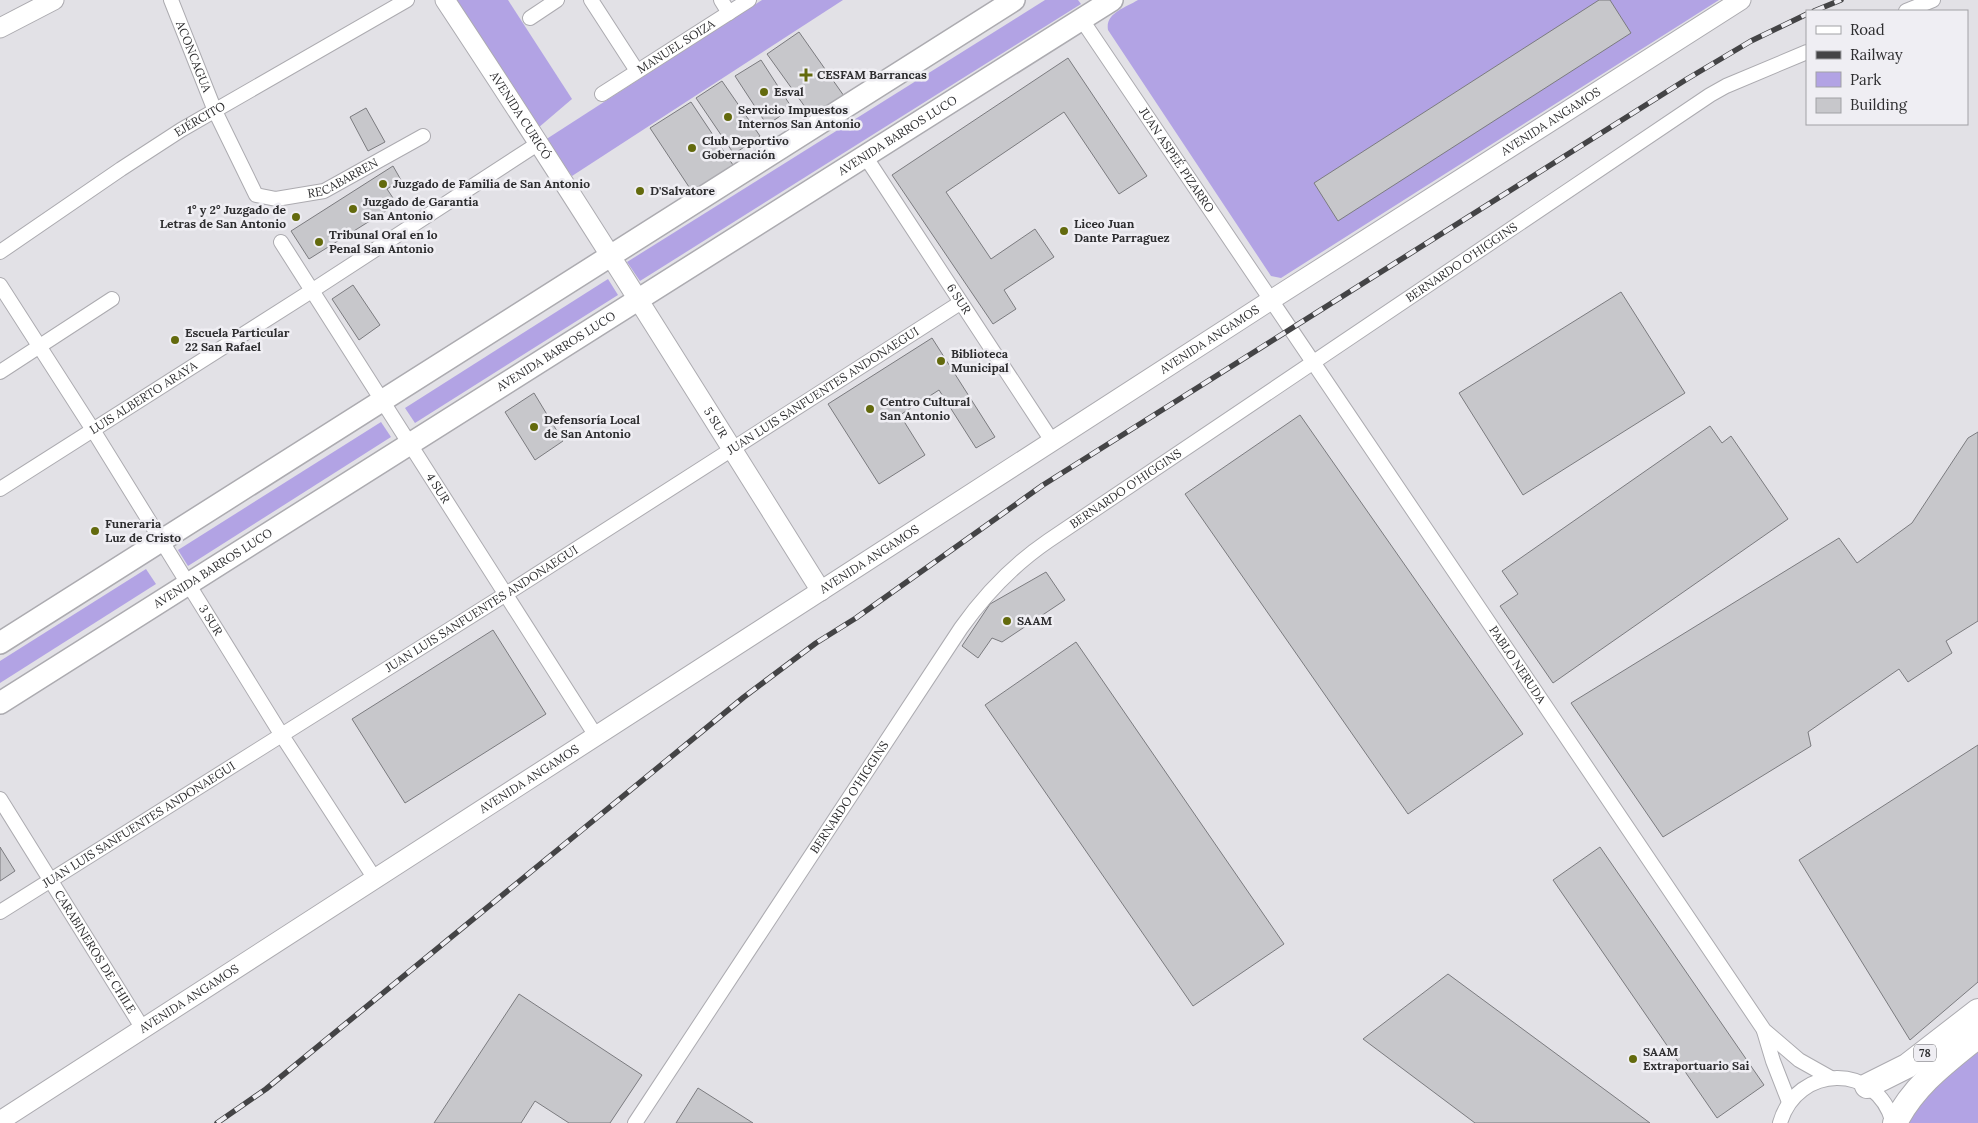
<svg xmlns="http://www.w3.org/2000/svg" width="1978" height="1123" font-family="Lora,serif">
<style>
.green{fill:#b2a3e4}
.building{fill:#c7c7cb;stroke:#7b7b7f}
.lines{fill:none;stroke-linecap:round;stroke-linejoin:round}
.street-casing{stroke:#acabb0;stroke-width:16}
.secondary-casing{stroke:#acabb0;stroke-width:21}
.primary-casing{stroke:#acabb0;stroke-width:24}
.highway-casing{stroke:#acabb0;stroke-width:26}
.street{stroke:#fff;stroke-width:14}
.secondary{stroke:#fff;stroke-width:19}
.primary{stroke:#fff;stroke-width:21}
.highway{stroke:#fff;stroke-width:24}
.rail-casing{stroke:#444446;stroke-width:5.5}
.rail{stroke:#efeef3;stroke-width:4;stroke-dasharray:11;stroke-linecap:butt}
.poi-dot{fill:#636a0d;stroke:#efeef3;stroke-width:2}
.labels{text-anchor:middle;stroke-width:5;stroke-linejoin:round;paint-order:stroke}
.shield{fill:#efeef3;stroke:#67676a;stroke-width:1}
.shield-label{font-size:11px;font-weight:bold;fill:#2d2d2f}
.street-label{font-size:12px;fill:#2d2d2f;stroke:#efeef3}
.poi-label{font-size:12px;font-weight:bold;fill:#2d2d2f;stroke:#efeef3;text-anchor:start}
</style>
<rect width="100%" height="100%" fill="#e2e1e6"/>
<g class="green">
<polygon points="454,0 508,0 572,99 538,128"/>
<polygon points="762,0 843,0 572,176 545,140"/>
<polygon points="1045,0 1078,0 1081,4 640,281 627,262"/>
<path d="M1138,0h581l-438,278 -10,-2 -163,-246c-3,-17 17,-22 30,-30z"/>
<polygon points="608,279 618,295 415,423 405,408"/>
<polygon points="381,422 391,437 188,566 178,550"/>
<polygon points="146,569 156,584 0,683 0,661"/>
<polygon points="1978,1052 1978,1123 1908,1123 1931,1088"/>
</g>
<g class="building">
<polygon points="1599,0 1610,0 1631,33 1338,221 1314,183"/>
<polygon points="799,32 844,96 813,118 767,54"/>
<polygon points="1068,58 1147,176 1119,194 1064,112 946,192 991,259 1035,229 1054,257 1004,290 1016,309 993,324 892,175"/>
<polygon points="761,60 792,108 767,125 735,76"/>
<polygon points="722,81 760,136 734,154 696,98"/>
<polygon points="691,102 735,168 693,193 650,128"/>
<polygon points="366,108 385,142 368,151 350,117"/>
<polygon points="393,166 401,180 387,189 397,204 309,259 291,231"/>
<polygon points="353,285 380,325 359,340 332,299"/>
<polygon points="1621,292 1685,393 1523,495 1459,393"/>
<polygon points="932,338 995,437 976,448 939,390 900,415 925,455 879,484 828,404"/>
<polygon points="534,393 563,441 535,460 505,412"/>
<polygon points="1300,415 1523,734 1408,814 1185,494"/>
<polygon points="1710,426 1722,443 1731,436 1788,519 1553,683 1500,606 1518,594 1502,571"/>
<polygon points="1978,432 1978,621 1946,641 1952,653 1908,682 1899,669 1808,732 1811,746 1663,837 1571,703 1839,538 1857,563 1912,523 1968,438"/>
<polygon points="1046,572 1065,600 1002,642 992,638 978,658 962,646 990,604"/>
<polygon points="493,630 546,714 405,803 352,719"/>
<polygon points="1076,642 1284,944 1193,1006 985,705"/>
<polygon points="1978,745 1978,982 1910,1040 1799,860"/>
<polygon points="0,847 15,871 0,881"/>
<polygon points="1600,847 1764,1085 1717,1118 1553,880"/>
<polygon points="1448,974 1650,1123 1475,1123 1363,1039"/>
<polygon points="519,994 642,1075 610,1123 569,1123 535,1101 521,1123 434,1123"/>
<polygon points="698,1088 753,1123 676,1123"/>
</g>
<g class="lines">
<g class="street-casing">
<g id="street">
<path id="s1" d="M171,0l44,111 41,84 20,4 48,-8 99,-55"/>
<polyline points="591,0 637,71"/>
<polyline points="721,0 729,13"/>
<polyline points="1906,11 1933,0"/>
<polyline points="530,18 557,0"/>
<path id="s2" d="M1082,20l682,1010 35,30 32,18"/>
<path id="s3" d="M602,94l147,-94"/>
<path id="s4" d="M865,156l187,285"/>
<path id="s5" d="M281,242l315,494"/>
<path id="s6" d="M0,252l121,-83 60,-39 226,-130"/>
<path id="s7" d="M0,285l93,145 188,304 94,145"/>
<polyline points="0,372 112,299"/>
<path id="s8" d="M0,489l313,-199 226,-147"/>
<path id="s9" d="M0,799l143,230"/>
<path id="s10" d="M0,912l506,-318 454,-291"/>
<polyline points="1764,1031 1773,1061 1789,1102"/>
<path id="s11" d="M635,1123l326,-495c25,-35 52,-63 87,-87l662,-446 16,-9 81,-34"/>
<path d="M1780,1123c17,-59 97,-61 113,0"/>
</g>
</g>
<g class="secondary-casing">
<g id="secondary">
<path id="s12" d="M445,0c129,195 252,393 376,591"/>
<polyline points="0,28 54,0"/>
<path id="s13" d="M0,1121l1271,-821 470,-300"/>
</g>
</g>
<g class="primary-casing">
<g id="primary">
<polyline points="0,643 1014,0"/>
<path id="s14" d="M0,703l1112,-703"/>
</g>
</g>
<g class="highway-casing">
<g id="highway">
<polyline points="1867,1086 1907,1066 1978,1011"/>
<path d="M1895,1123c19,-38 51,-61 83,-87"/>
</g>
</g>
<use href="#street" class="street"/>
<use href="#secondary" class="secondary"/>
<use href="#primary" class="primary"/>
<use href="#highway" class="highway"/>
<g class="rail-casing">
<g id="rail">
<polyline points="1814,11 1841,0"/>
<polyline points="217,1123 266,1089 744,697 816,643 856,618 1043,485 1687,79 1751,41 1807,14"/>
</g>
</g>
<use href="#rail" class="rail"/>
</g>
<g class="poi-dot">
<path d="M803.5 67.5h5v5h5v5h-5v5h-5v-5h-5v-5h5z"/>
<circle cx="764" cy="92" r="5"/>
<circle cx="728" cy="117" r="5"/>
<circle cx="692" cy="148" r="5"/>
<circle cx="383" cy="184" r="5"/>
<circle cx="640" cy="191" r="5"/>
<circle cx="353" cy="209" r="5"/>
<circle cx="296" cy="217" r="5"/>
<circle cx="1064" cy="231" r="5"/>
<circle cx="319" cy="242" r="5"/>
<circle cx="175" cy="340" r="5"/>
<circle cx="941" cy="361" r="5"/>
<circle cx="870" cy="409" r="5"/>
<circle cx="534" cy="427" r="5"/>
<circle cx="95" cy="531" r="5"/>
<circle cx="1007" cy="621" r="5"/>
<circle cx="1633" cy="1059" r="5"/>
</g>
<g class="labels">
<rect class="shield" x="1914" y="1044.5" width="22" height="17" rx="4"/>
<g class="shield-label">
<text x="1925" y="1057">78</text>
</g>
<g class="street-label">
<text dy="4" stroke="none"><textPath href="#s3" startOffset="88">MANUEL SOIZA</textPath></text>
<text dy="4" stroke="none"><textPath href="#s1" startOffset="61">ACONCAGUA</textPath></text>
<text dy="4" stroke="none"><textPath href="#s12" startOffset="138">AVENIDA CURICÓ</textPath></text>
<text dy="4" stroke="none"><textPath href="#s6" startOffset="240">EJÉRCITO</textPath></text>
<text dy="4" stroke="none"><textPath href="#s13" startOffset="1845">AVENIDA ANGAMOS</textPath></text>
<text dy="4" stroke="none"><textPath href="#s14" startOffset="1062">AVENIDA BARROS LUCO</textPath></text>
<text dy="4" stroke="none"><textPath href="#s2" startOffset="169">JUAN ASPEÉ PIZARRO</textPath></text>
<text dy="4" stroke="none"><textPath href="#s1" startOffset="304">RECABARREN</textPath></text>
<text dy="4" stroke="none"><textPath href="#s11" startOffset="1215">BERNARDO O'HIGGINS</textPath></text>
<text dy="4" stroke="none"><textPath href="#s4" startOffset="171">6 SUR</textPath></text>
<text dy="4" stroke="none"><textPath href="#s13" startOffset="1440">AVENIDA ANGAMOS</textPath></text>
<text dy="4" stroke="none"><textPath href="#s14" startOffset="658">AVENIDA BARROS LUCO</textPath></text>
<text dy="4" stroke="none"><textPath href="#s10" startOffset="974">JUAN LUIS SANFUENTES ANDONAEGUI</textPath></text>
<text dy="4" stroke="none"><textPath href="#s8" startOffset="170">LUIS ALBERTO ARAYA</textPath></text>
<text dy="4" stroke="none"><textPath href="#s12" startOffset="502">5 SUR</textPath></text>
<text dy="4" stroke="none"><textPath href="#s5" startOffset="292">4 SUR</textPath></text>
<text dy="4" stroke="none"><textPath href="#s11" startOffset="810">BERNARDO O'HIGGINS</textPath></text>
<text dy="4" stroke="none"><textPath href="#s13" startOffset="1035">AVENIDA ANGAMOS</textPath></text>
<text dy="4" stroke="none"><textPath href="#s14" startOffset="252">AVENIDA BARROS LUCO</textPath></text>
<text dy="4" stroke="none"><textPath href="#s10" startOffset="569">JUAN LUIS SANFUENTES ANDONAEGUI</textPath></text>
<text dy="4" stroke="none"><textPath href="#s7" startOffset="396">3 SUR</textPath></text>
<text dy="4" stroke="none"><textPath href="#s2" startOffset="778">PABLO NERUDA</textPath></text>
<text dy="4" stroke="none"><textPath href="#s13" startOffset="630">AVENIDA ANGAMOS</textPath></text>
<text dy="4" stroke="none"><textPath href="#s11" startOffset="390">BERNARDO O'HIGGINS</textPath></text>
<text dy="4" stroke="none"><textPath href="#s10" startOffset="164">JUAN LUIS SANFUENTES ANDONAEGUI</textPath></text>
<text dy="4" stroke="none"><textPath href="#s9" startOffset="180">CARABINEROS DE CHILE</textPath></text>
<text dy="4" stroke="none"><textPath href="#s13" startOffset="225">AVENIDA ANGAMOS</textPath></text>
</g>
<g class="poi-label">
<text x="817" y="79">CESFAM Barrancas</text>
<text x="774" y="96">Esval</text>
<text x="738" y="114">Servicio Impuestos<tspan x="738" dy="14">Internos San Antonio</tspan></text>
<text x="702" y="145">Club Deportivo<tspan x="702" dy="14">Gobernación</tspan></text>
<text x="393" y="188">Juzgado de Familia de San Antonio</text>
<text x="650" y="195">D'Salvatore</text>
<text x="363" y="206">Juzgado de Garantia<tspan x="363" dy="14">San Antonio</tspan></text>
<text x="286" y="214" text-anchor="end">1° y 2° Juzgado de<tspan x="286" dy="14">Letras de San Antonio</tspan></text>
<text x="1074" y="228">Liceo Juan<tspan x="1074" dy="14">Dante Parraguez</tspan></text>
<text x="329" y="239">Tribunal Oral en lo<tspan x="329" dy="14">Penal San Antonio</tspan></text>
<text x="185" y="337">Escuela Particular<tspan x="185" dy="14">22 San Rafael</tspan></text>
<text x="951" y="358">Biblioteca<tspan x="951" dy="14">Municipal</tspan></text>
<text x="880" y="406">Centro Cultural<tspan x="880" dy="14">San Antonio</tspan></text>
<text x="544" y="424">Defensoría Local<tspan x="544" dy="14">de San Antonio</tspan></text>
<text x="105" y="528">Funeraria<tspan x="105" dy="14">Luz de Cristo</tspan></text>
<text x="1017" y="625">SAAM</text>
<text x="1643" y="1056">SAAM<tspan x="1643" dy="14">Extraportuario Sai</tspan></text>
</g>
</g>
<rect x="1806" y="10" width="162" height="115" fill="#efeef3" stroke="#a1a1a5"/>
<rect x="1816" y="26" width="25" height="8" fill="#ffffff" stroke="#a1a1a5"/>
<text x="1850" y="35" font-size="15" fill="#2d2d2f">Road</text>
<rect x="1816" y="51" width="25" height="8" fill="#444446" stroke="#a1a1a5"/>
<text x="1850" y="60" font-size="15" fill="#2d2d2f">Railway</text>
<rect x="1816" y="72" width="25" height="15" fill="#b2a3e4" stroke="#a1a1a5"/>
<text x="1850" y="85" font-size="15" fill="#2d2d2f">Park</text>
<rect x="1816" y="98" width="25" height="15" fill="#c7c7cb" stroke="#a1a1a5"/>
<text x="1850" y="110" font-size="15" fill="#2d2d2f">Building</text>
</svg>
